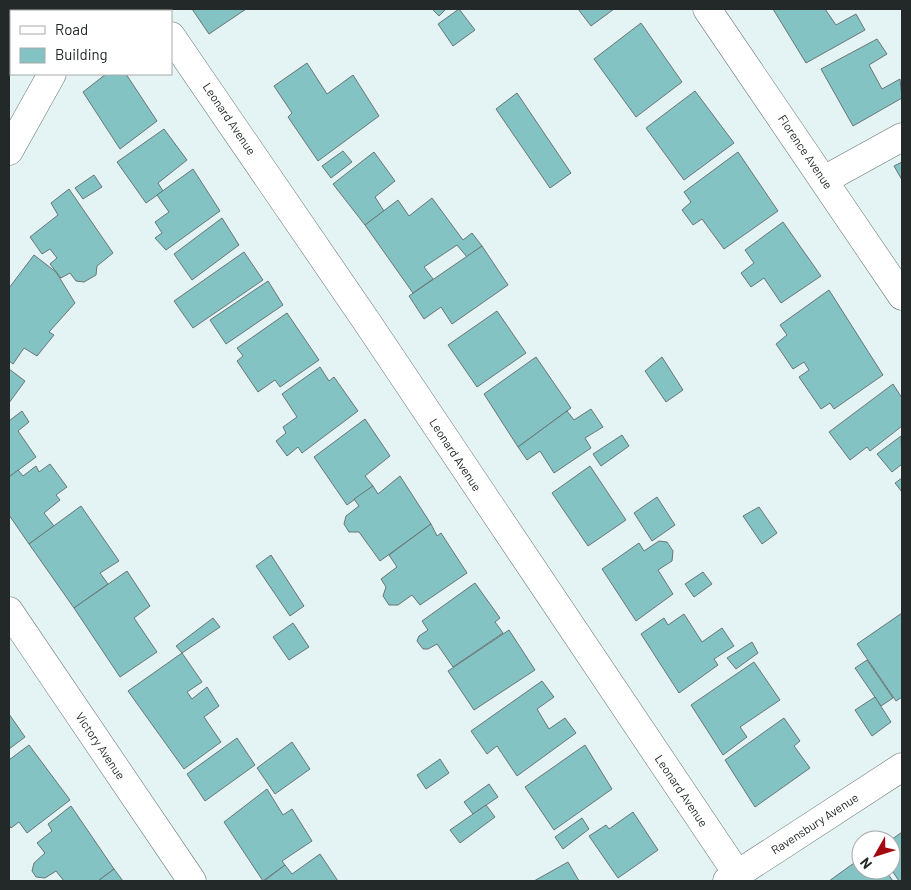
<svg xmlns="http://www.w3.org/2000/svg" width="911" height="890" font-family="Barlow,sans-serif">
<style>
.building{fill:#83c3c4;stroke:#697676}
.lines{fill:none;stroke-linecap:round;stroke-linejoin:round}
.street-casing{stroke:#677474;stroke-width:29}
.secondary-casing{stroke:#677474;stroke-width:29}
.street{stroke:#fff;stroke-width:28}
.secondary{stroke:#fff;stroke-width:28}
.labels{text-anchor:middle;stroke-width:4;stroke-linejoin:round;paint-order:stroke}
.street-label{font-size:12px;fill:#232829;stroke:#fff}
</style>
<rect width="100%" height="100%" fill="#e4f3f3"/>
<g class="building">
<polygon points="192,9 246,9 209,34"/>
<polygon points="432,9 446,9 439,16"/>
<polygon points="459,9 475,30 453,46 438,24"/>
<polygon points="578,9 614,9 591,26"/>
<polygon points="773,9 825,9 836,25 856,14 865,30 806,63"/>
<polygon points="641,23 682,82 636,117 594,59"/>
<polygon points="877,39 887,54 869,65 882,89 900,79 902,98 853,126 821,69"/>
<polygon points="307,63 327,94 353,75 379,116 318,161 288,117 292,113 274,86"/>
<polygon points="106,74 126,74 157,121 120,149 83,92"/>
<polygon points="695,91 734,143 684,180 646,128"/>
<polygon points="517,93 571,173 550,188 496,109"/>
<polygon points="164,129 187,160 158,183 163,191 146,203 117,162"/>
<polygon points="343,151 352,162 331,178 322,166"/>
<polygon points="374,152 395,181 375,197 384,211 365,225 333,184"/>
<polygon points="738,152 778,211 724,249 702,219 693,225 682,210 691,202 684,192"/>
<polygon points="902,162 902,180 894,166"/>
<polygon points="193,169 220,211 166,250 155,238 162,233 155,222 169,212 157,195"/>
<polygon points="94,175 102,187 83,199 75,188"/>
<polygon points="69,189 113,253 97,266 96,275 84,282 76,281 70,273 61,278 50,264 57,258 50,249 42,254 30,237 58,215 51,203"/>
<polygon points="432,198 463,240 472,233 482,246 467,257 457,245 424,267 433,279 413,293 365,225 398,200 409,216"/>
<polygon points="222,218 239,245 192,280 174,254"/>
<polygon points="783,222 821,276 781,303 764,278 751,287 741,273 754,263 745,250"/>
<polygon points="482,246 508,285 452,324 441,307 424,319 409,296"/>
<polygon points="244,252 263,280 193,328 174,301"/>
<polygon points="34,255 56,272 75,303 49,332 54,335 37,356 24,348 13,364 9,361 9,288"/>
<polygon points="268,281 283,305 226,344 210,320"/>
<polygon points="829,290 883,375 834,409 830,403 821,409 799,377 809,370 804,362 793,369 776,344 787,335 780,325"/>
<polygon points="497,311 526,353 477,387 448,345"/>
<polygon points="287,313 319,360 280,387 275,380 258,392 237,361 243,356 237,348"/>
<polygon points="536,357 571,408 518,447 484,394"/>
<polygon points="662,357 683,390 666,402 645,371"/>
<polygon points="320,367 329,381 334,377 358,411 302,453 298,447 287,456 276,441 286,433 283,427 297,417 282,394"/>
<polygon points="9,369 25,381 9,403"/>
<polygon points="893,384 902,398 902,426 870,451 867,447 850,460 829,432"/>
<polygon points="591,409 603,427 585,438 591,448 554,473 540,451 527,460 518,447 567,411 574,420"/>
<polygon points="22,411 29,422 18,431 36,457 9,477 9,421"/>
<polygon points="365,419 390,456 365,476 373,486 347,505 314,457"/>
<polygon points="622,435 629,446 601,466 593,454"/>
<polygon points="901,436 902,464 892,472 877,454"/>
<polygon points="50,464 67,487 56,495 60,500 44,513 54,526 29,544 9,515 9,477 18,470 23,476 36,466 39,472"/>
<polygon points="590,466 626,520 588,546 552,493"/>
<polygon points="400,476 431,524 380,561 359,532 349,532 344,524 346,516 359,506 354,499 373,486 378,494"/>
<polygon points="902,478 902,492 895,483"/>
<polygon points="657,497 675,525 652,541 634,513"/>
<polygon points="81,506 119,561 100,573 108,584 74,608 29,544"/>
<polygon points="759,507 777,533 762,544 743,516"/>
<polygon points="431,524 437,536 441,533 467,573 420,605 412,595 398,605 389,605 383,596 386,587 381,579 397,567 389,555"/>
<polygon points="659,541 667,542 673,551 672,561 658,570 673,594 636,621 602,569 639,543 644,551"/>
<polygon points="271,555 304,606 290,616 256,566"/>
<polygon points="127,571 150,606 134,618 157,652 120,677 74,608"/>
<polygon points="703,572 712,584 694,597 685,584"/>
<polygon points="475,583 500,618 495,622 503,633 453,667 437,644 428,649 423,649 417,641 419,636 428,630 422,621"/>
<polygon points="902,613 902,697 896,701 857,644"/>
<polygon points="684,614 702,642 722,628 734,646 714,659 718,665 679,693 641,634 664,618 668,625"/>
<polygon points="213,618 220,627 182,653 176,646"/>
<polygon points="293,623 309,647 289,660 273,637"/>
<polygon points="509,630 535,670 474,710 448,671"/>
<polygon points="752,642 758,653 736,669 727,658"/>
<polygon points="182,653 202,682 187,692 192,699 207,687 219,706 204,717 221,742 184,769 128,691"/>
<polygon points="867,660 893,698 881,706 855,668"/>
<polygon points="754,662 780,700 740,727 747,737 723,755 691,705"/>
<polygon points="542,681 554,697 537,709 549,729 565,718 576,733 517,776 497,746 487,754 471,731"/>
<polygon points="875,697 891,722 872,736 855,710"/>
<polygon points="9,714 25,737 9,749"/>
<polygon points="784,718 800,741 794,746 810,768 755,807 725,760"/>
<polygon points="237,738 255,765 205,801 187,774"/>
<polygon points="292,742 310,769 275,794 257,768"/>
<polygon points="29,745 70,800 27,833 19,822 11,828 9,825 9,760"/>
<polygon points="585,745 612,789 554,830 525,787"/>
<polygon points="440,759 449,773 426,789 417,775"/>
<polygon points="489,784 498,797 473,814 464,802"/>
<polygon points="267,789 283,815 292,809 312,841 282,861 285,865 263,881 224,822"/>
<polygon points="486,805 495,817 460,843 450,830"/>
<polygon points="71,806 114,869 98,881 64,881 56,871 45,878 36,877 32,871 34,863 45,853 37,843 52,831 48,824"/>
<polygon points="633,812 658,850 618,878 589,836 606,825 609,829"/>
<polygon points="582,818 589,829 563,849 555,837"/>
<polygon points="902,832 902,881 899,881 891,869 891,840"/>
<polygon points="320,854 338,881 264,881 285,865 292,874"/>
<polygon points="861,858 861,870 885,870 893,881 829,881"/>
<polygon points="568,862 579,881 534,881"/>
<polygon points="114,869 123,881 98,881"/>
</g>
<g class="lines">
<g class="street-casing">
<g id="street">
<polyline points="152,9 153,11"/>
<polyline points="707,9 902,296"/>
<polyline points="171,36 367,322 738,875"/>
<polyline points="824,180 902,137"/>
<polyline points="9,611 192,881"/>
<polyline points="727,881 902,767"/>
</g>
</g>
<g class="secondary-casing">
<g id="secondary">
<polyline points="88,11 90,9"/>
<polyline points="9,151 52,74"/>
</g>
</g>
<use href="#street" class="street"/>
<use href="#secondary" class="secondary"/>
</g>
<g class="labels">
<g class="street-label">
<text transform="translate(229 119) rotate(56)" y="4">Leonard Avenue</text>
<text transform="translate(805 152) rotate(56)" y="4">Florence Avenue</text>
<text transform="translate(455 455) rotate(57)" y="4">Leonard Avenue</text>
<text transform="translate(100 746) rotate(56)" y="4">Victory Avenue</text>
<text transform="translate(681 791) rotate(56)" y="4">Leonard Avenue</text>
<text transform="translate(815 824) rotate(-33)" y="4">Ravensbury Avenue</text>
</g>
</g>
<rect width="911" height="890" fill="none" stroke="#232829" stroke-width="20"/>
<rect x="10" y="10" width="162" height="65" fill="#ffffff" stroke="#a7a9a9"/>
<rect x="20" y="26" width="25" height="8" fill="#ffffff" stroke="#a7a9a9"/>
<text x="55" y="35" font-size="15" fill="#232829">Road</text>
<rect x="20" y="48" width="25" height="15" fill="#83c3c4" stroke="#a7a9a9"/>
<text x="55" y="60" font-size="15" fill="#232829">Building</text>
<g transform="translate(876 855) rotate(231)"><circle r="24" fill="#ffffff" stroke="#a7a9a9"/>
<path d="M0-4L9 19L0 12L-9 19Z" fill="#a20910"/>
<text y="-8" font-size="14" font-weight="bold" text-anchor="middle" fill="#232829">N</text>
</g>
</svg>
